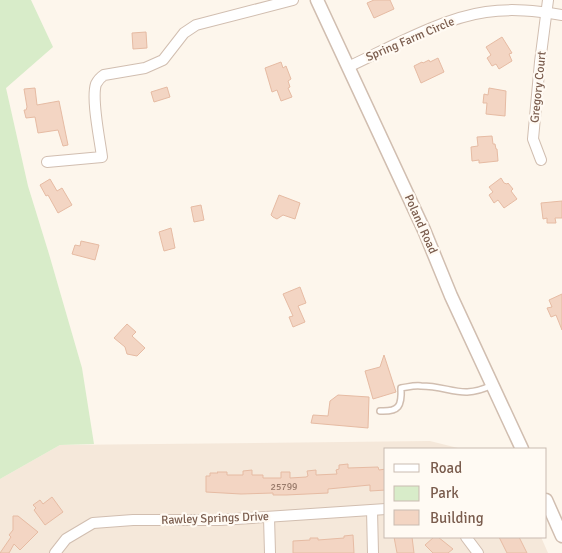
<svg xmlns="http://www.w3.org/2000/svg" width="562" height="553" font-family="Signika,sans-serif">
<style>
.residential{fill:#f5e8da}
.green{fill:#d8ecc9}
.building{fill:#f3d5c3;stroke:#e6bba3}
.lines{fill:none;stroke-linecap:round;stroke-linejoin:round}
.service-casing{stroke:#d1beb0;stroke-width:8}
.minor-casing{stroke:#d1beb0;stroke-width:12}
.tertiary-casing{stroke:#d1beb0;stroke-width:15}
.service{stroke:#fff;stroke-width:5}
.minor{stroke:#fff;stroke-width:10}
.tertiary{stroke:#fff;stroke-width:12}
.labels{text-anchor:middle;stroke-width:4.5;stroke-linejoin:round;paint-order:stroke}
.number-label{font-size:10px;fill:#987a6a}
.street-label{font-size:12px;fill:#7a5c4d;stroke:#fffaf3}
</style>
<rect width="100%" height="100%" fill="#fdf6ec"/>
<polygon class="residential" points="430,441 462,449 386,449 386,537 541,537 548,553 0,553 0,479 60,445"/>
<polygon class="green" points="0,0 31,0 53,47 6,88 28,186 49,254 82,368 94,444 60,445 0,479"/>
<g class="building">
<polygon points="374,0 390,0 394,9 374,18 367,3"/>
<polygon points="146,32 147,48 133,49 132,33"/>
<polygon points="502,37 512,53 509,54 512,61 499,69 496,64 492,66 487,58 491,55 486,47"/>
<polygon points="438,58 444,72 421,83 414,66 422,62 423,63 429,60 430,62"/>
<polygon points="281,62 283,68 286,66 291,79 288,81 290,87 288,88 292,97 281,101 277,90 272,92 265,68"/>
<polygon points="167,87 170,97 154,102 151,92"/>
<polygon points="35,88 37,105 59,101 68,145 63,146 58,130 38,133 35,117 26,118 24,110 26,110 27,107 24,89"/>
<polygon points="489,88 506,91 505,116 486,114 487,103 483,103 484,94 488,95"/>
<polygon points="492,136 493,144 495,144 496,149 497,149 498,161 479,163 479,160 472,161 471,147 478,146 477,137"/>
<polygon points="501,178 504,183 507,184 508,183 513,189 511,191 517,199 504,208 498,200 494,203 489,195 493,192 489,187"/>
<polygon points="50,179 57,191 62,188 72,205 58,213 48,195 46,196 40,185"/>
<polygon points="279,195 300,203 295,219 283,215 277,219 273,217 271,215"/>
<polygon points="562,201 562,218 555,218 556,223 547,223 547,218 543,219 541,203"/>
<polygon points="201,205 204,220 194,222 191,207"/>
<polygon points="171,228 175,248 164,251 159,232"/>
<polygon points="81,241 99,245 95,260 72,254 75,245 80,246"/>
<polygon points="300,287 306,303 298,306 305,322 293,327 289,317 293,316 283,294"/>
<polygon points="562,294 562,330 556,315 551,317 547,308 552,307 549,300"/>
<polygon points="127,324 136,332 132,336 145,348 137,356 127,354 125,347 114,338"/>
<polygon points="384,355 396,392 373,399 365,371 380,367"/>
<polygon points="338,395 369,397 368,428 311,423 313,415 328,416 330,401"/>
<polygon points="348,464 348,468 378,467 379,470 386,469 386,490 370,491 370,485 328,489 328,493 286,495 273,495 273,493 241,494 206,492 206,476 210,476 210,473 218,473 217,472 227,472 227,475 243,475 243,471 252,470 252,475 263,475 263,478 281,478 281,472 290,472 290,478 306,477 308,476 307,471 316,470 316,475 337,474 336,470 339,469 339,465"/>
<polygon points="52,497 63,512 45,525 34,510 36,508 33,505 40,500 43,504"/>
<polygon points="13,516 18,516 38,532 20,550 14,544 9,553 0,553 11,537 9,535 13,530"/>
<polygon points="353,535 354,553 293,553 293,541 310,540 310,538 318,538 318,540 344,538 344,536"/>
<polygon points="394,537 412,537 414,553 397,553"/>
<polygon points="434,537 438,537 453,549 448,553 433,553 425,545"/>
<polygon points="499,537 519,537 527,553 507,553"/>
</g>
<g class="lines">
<g class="service-casing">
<path id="service" d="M380,411c19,1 22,-5 21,-23 7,-1 14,-3 20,-2 29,0 41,14 71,-1"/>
</g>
<g class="minor-casing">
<g id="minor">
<path d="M348,67c41,-19 94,-49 138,-55 26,-4 51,-1 76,3"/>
<polyline points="541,160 533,139 540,62 548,0"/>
<path d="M47,162l55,-5c-2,-17 -11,-58 -6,-73 2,-4 5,-7 8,-9l41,-7 18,-8 21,-27 12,-8 97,-25"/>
<polyline points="372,510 373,553"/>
<polyline points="269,517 270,553"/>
<polyline points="466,537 478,553"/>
<polyline points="55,553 66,539 93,523 133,520 220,520 386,509"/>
</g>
</g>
<g class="tertiary-casing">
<g id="tertiary">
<polyline points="317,0 424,230 451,296 522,449"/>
<polyline points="546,500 562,536"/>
</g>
</g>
<use href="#service" class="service"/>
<use href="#minor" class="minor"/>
<use href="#tertiary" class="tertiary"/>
</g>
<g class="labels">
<g class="number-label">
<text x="284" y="490">25799</text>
</g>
<g class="street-label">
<text transform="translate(410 39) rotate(-23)" y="4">Spring Farm Circle</text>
<text transform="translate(538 87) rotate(-84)" y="4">Gregory Court</text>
<text transform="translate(421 224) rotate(66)" y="4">Poland Road</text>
<text transform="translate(215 518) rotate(-2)" y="4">Rawley Springs Drive</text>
</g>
</g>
<rect x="384" y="448" width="162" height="90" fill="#fffaf3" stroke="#cabbb1"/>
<rect x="394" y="464" width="25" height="8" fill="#ffffff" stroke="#cabbb1"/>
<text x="430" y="473" font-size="15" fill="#7a5c4d">Road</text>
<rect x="394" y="486" width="25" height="15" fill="#d8ecc9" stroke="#cabbb1"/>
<text x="430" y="498" font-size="15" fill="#7a5c4d">Park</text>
<rect x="394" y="510" width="25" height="15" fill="#f3d5c3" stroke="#cabbb1"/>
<text x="430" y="523" font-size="15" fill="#7a5c4d">Building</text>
</svg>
